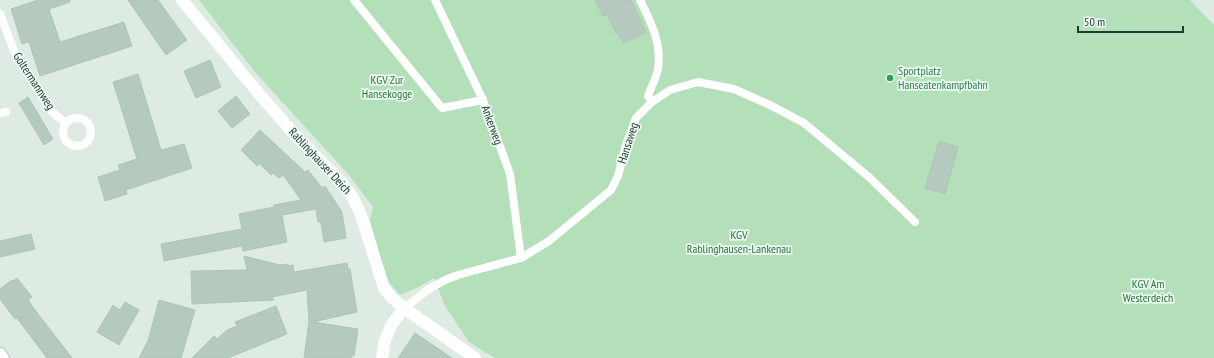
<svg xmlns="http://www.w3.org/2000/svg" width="1214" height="358" font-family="'PT Sans Narrow',sans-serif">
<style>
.green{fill:#b3dfb9}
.building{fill:#b5c9be;stroke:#afc5b9}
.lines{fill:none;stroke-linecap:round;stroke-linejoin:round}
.secondary-casing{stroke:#afcbbe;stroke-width:14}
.lane{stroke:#fff;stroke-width:8}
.street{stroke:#fff;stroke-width:12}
.secondary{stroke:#fff;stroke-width:12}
.leisure-dot{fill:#2e9e5b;stroke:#edf7f1;stroke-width:1.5}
.labels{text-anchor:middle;stroke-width:3.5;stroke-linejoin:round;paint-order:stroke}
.leisure-label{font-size:12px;fill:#27864d;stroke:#edf7f1;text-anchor:start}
.park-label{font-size:12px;fill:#24763a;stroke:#edf7f1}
.street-label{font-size:12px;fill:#1d3b30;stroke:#edf7f1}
</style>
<rect width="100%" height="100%" fill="#ddebe3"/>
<polygon class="green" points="199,0 1190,0 1214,25 1214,358 495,358 469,342 445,306 434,278 419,287 400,295 387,280 370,220 373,207 349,175 254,71"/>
<g class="building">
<polygon points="38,0 70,0 70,2 49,9 60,42 124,22 132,46 40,76 29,42 22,44 11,9"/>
<polygon points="128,0 158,0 187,40 166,55"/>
<polygon points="595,0 631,0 646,32 623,43 618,32 616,33 607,14 603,16"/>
<polygon points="210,60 221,87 196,98 184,71"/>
<polygon points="138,74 161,150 184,144 192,168 126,190 127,194 105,201 98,177 120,170 118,165 137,159 113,82"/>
<polygon points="236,96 250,114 232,128 218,111"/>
<polygon points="28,97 53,139 44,145 19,103"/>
<polygon points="260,130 305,172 308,170 322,188 325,186 342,212 346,238 324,242 321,222 318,222 316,209 282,215 287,242 243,251 242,246 164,261 161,244 242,229 239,214 274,207 274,205 301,200 283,175 279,178 273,173 271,175 260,164 257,166 241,150"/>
<polygon points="939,141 958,147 945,194 925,188"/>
<polygon points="31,234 35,249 0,257 0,241"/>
<polygon points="244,256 280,265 288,264 288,266 293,265 294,272 347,263 348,269 350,269 357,312 313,322 358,329 354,356 351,356 351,358 307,358 304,357 309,321 307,290 272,297 274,300 192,304 191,271 247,270"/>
<polygon points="17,278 32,297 28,300 32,306 72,358 47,358 17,318 15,319 0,299 0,289 12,280 13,281"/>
<polygon points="159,300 195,310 181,358 139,358 148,341"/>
<polygon points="125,302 139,310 119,345 97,332 113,305 120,310"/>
<polygon points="276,306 287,334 228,358 192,358 214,336 217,339 227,330 237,326 235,322"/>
<polygon points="415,333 452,358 398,358"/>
</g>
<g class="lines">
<g class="secondary-casing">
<polyline id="secondary" points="0,354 3,358"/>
</g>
<g class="lane">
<polyline points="354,0 442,108 483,100"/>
<polyline points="435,0 483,100 510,174 521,258"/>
<path d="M640,0c11,22 22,44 18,69 -2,9 -7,19 -10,27l4,6"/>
<polyline points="0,14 16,56 52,112 66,123"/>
<polyline points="0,113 6,112"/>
<circle cx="77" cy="132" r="14"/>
<polyline points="404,308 429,289 445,280 458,275 521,258 549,241 611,190 618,176 625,148 636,118 652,102 670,90 698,82 734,89 770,105 804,123 870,178 915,222"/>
</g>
<g class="street">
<polyline points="182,0 260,95 296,136 342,183 352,196 361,215 384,288 390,296 404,308 475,358"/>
<polyline points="382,358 385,340 392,324 404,308"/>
</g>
<use href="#secondary" class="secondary"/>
</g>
<circle class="leisure-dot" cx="890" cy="78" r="4"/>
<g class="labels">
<g class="leisure-label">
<text x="898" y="75">Sportplatz<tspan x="898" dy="14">Hanseatenkampfbahn</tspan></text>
</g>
<g class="park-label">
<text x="387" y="84">KGV Zur<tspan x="387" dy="14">Hansekogge</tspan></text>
<text x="739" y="239">KGV<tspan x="739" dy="14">Rablinghausen-Lankenau</tspan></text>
<text x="1148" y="288">KGV Am<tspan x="1148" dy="14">Westerdeich</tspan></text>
</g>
<g class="street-label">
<text transform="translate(34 81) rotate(57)" y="4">Goltermannweg</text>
<text transform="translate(492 125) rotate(70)" y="4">Ankerweg</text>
<text transform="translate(628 143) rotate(-72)" y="4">Hansaweg</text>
<text transform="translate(320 161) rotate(47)" y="4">Rablinghauser Deich</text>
</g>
</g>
<path d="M1078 26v6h105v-6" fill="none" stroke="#1d3b30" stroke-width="2"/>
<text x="1084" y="26" font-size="12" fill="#1d3b30" stroke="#edf7f1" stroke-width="3" paint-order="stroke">50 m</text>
</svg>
